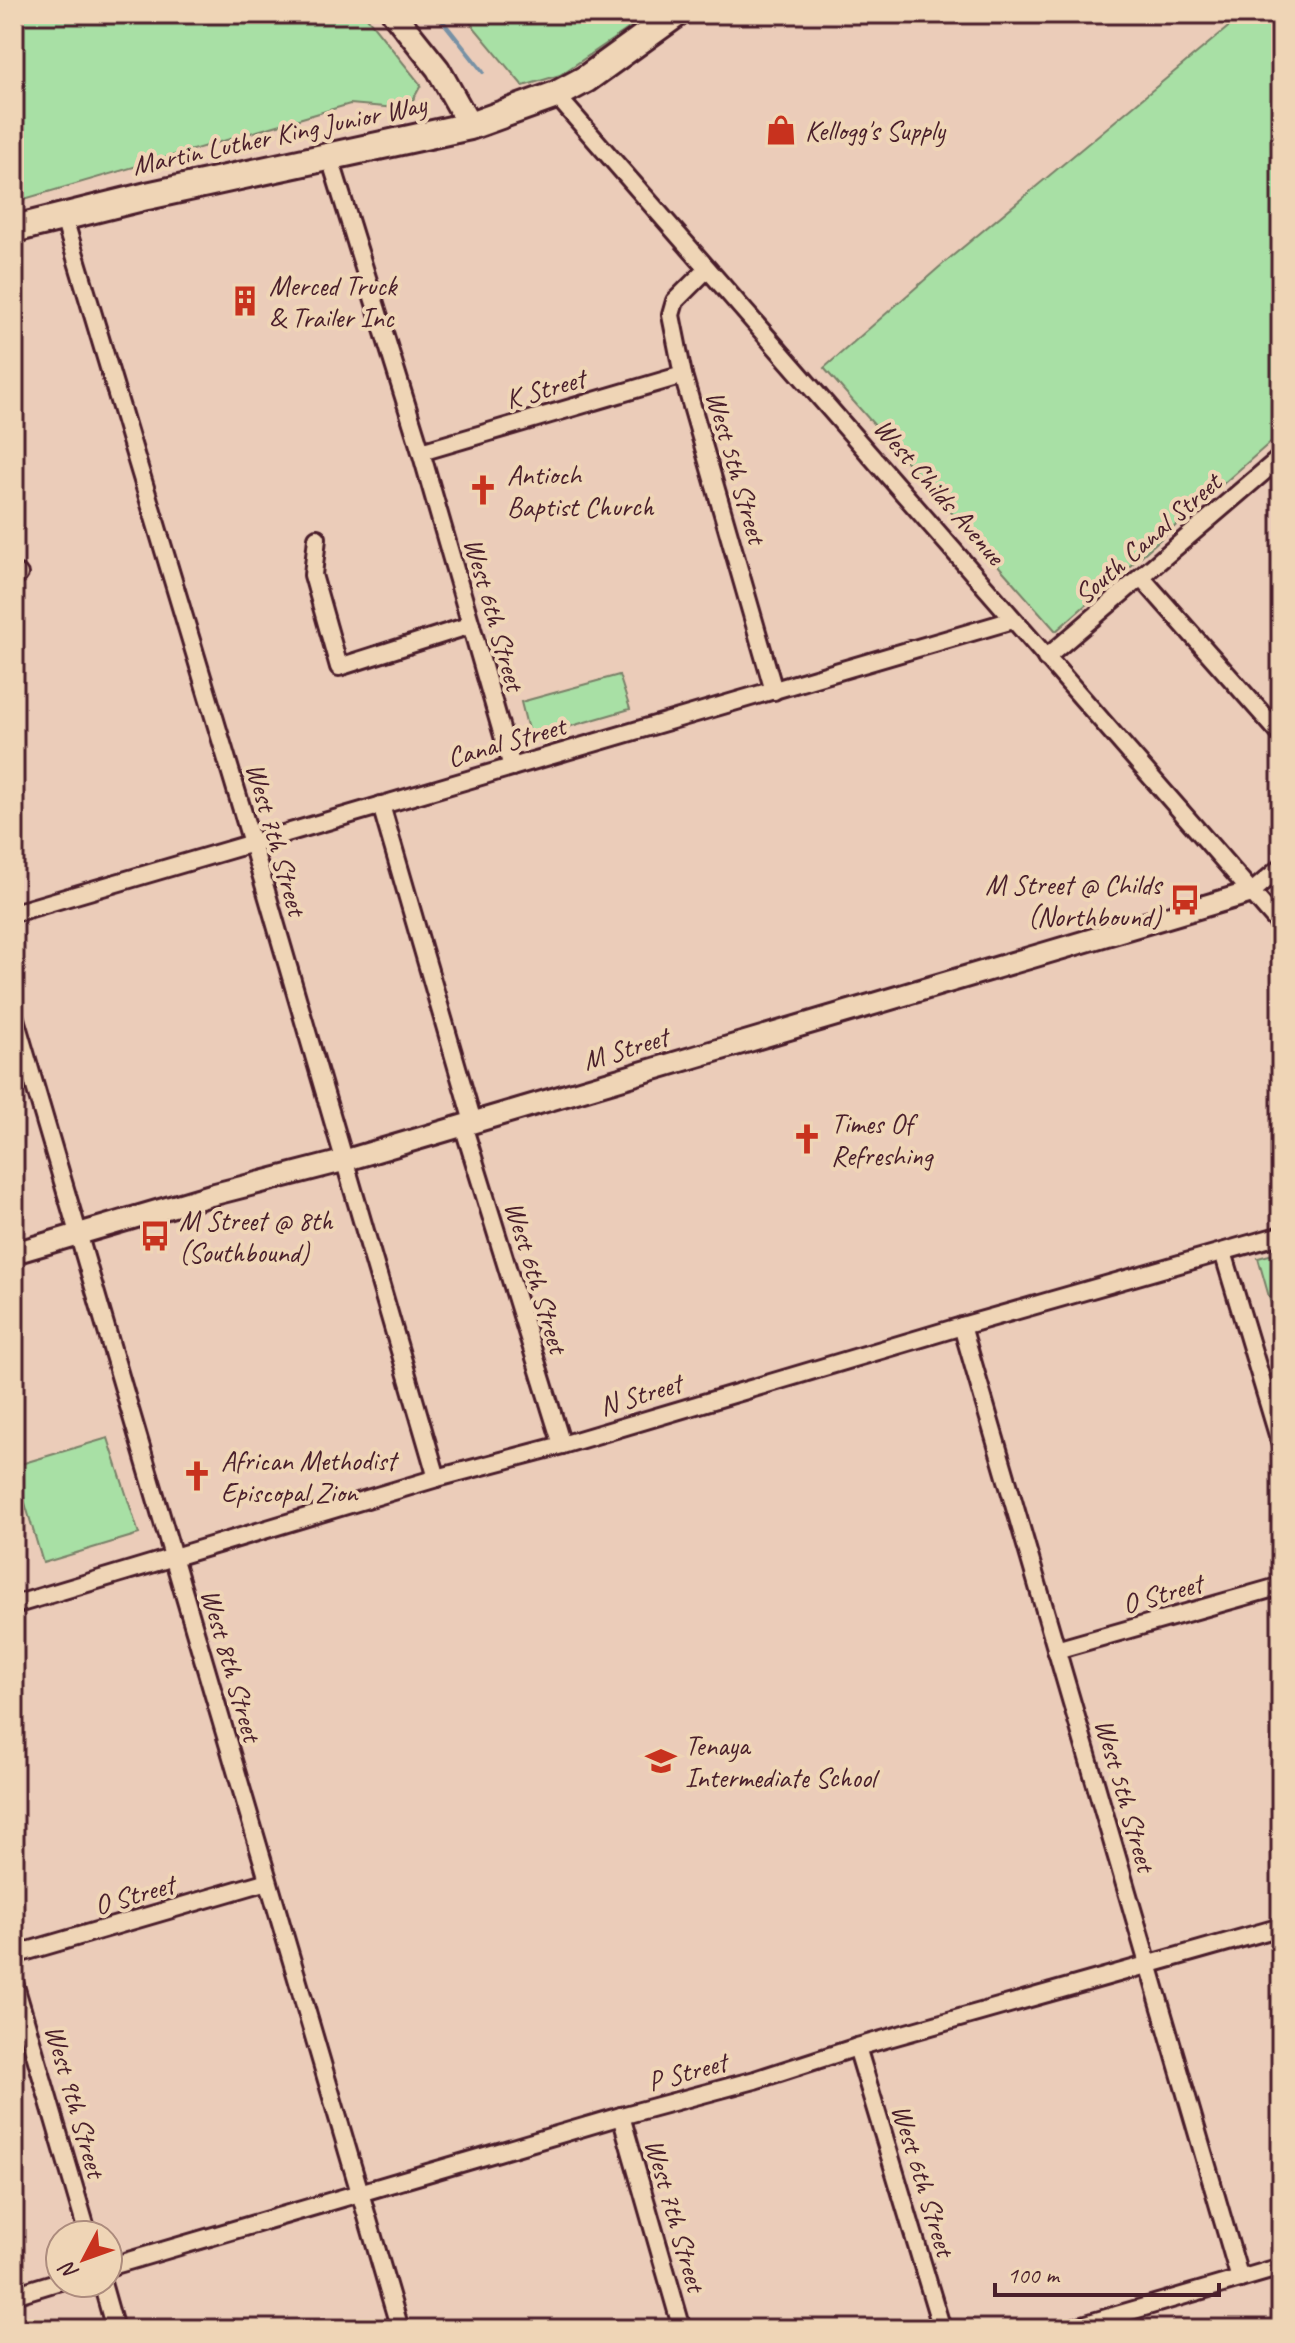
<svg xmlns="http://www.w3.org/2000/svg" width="1295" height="2343" font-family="Caveat,sans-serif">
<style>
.green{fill:#a8e0a5;stroke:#798068;stroke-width:2}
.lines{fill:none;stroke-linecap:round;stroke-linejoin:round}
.stream{stroke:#7791a5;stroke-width:4}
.minor-casing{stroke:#4a1f2b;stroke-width:22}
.tertiary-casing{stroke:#4a1f2b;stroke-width:26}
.secondary-casing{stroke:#4a1f2b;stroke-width:28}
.trunk-casing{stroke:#4a1f2b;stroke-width:32}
.minor{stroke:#efd5b6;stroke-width:16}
.tertiary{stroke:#efd5b6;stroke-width:20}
.secondary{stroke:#efd5b6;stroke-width:22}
.trunk{stroke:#efd5b6;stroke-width:26}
.labels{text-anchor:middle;stroke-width:8;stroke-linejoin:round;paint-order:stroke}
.poi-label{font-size:28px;fill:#4a1f2b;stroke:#efd5b6;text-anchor:start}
.street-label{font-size:28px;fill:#4a1f2b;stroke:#efd5b6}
</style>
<rect width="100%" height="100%" fill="#ebccb9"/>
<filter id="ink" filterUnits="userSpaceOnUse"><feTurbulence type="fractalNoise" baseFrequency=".0125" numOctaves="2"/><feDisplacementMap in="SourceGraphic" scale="16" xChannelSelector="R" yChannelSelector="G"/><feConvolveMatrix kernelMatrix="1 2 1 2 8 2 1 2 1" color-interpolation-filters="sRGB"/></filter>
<g filter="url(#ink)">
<g class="green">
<polygon points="14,14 364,14 421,85 408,109 350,104 14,202"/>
<polygon points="463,14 650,14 560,75 523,86"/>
<polygon points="1244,14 1281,14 1281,433 1056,631 824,368 944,263"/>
<polygon points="619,675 630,709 530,738 521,702"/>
<polygon points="1281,1252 1281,1339 1258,1258"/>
<polygon points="108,1438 139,1534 43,1563 14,1466"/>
</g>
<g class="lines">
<polyline class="stream" points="437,14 483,72"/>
<g class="minor-casing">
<g id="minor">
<polyline points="556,95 1281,926"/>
<polyline points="329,155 421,452 512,767"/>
<polyline points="63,215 252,843 437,1478"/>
<polyline points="707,269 675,301 671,315 683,375 774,691"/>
<polyline points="421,452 683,375"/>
<polyline points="317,538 313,575 339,667 471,625"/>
<polyline points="14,576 19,574"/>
<polyline points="1141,577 1281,735"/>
<polyline points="1046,658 1281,457"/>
<polyline points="381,805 473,1122"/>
<polyline points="1252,892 1281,867"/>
<polyline points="14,913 1013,620"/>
<polyline points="14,1015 400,2329"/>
<polyline points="463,1125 562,1445"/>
<polyline points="1223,1252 1281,1445"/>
<polyline points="962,1326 1240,2279"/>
<polyline points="14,1605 437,1478 562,1445 962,1326 1281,1235"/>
<polyline points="1056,1650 1281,1586"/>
<polyline points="14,1955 268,1881"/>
<polyline points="14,1982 88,2235"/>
<polyline points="857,2047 942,2329"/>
<polyline points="621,2116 682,2329"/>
<polyline points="108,2267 621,2116 755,2080 857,2047 1281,1927"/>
<polyline points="102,2283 115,2329"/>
<polyline points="14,2295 60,2281"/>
<polyline points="1069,2329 1281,2267"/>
</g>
</g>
<g class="tertiary-casing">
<polyline id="tertiary" points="14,1253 211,1195 343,1161 1252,892"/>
</g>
<g class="secondary-casing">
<polyline id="secondary" points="394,14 438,69 470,126"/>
</g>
<g class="trunk-casing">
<polyline id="trunk" points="14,229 147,196 470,126 556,95 586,79 676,14"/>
</g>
<use href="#minor" class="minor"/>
<use href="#tertiary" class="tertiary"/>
<use href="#secondary" class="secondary"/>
<use href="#trunk" class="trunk"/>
</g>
</g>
<defs>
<g id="shop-bare" transform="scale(2.4)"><path d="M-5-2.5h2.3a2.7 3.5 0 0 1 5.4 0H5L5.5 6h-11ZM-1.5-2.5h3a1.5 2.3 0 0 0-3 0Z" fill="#c8321e" stroke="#efd5b6" stroke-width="2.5" paint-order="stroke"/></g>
<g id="building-bare" transform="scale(2.4)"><path d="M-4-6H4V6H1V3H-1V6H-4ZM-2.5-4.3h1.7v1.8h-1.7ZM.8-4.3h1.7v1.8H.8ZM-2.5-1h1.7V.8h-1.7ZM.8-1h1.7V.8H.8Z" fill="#c8321e" stroke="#efd5b6" stroke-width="2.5" paint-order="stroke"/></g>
<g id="church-bare" transform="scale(2.4)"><path d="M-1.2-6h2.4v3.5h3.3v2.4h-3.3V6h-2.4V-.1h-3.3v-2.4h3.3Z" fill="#c8321e" stroke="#efd5b6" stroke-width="2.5" paint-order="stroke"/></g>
<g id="bus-bare" transform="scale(2.4)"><path d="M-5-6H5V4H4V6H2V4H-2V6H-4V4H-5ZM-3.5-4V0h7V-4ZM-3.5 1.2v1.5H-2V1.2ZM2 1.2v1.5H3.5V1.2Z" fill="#c8321e" stroke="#efd5b6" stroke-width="2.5" paint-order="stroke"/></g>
<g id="school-bare" transform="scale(2.4)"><path d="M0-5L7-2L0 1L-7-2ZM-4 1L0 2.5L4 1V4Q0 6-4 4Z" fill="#c8321e" stroke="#efd5b6" stroke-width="2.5" paint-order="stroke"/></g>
</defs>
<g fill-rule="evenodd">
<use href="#shop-bare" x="781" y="130"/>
<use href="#building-bare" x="245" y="301"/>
<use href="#church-bare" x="483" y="490"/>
<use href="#bus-bare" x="1185" y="900"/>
<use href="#church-bare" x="807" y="1139"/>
<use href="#bus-bare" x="155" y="1236"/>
<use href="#church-bare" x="197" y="1476"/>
<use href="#school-bare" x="661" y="1761"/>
</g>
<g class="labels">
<g class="poi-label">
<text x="805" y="140">Kellogg's Supply</text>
<text x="269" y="295">Merced Truck<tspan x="269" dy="32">&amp; Trailer Inc</tspan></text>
<text x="507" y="484">Antioch<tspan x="507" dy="32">Baptist Church</tspan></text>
<text x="1161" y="894" text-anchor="end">M Street @ Childs<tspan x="1161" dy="32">(Northbound)</tspan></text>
<text x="831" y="1133">Times Of<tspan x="831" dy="32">Refreshing</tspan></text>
<text x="179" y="1230">M Street @ 8th<tspan x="179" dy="32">(Southbound)</tspan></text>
<text x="221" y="1470">African Methodist<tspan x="221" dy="32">Episcopal Zion</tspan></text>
<text x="685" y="1755">Tenaya<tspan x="685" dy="32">Intermediate School</tspan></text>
</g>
<g class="street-label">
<text transform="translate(279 134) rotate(-12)" y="10">Martin Luther King Junior Way</text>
<text transform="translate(545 388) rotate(-16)" y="10">K Street</text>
<text transform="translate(737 467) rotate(74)" y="10">West 5th Street</text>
<text transform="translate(940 491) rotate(49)" y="10">West Childs Avenue</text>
<text transform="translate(1147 538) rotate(-41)" y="10">South Canal Street</text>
<text transform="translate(495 614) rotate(74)" y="10">West 6th Street</text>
<text transform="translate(506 741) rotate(-16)" y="10">Canal Street</text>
<text transform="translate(277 839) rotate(74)" y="10">West 7th Street</text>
<text transform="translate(625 1048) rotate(-17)" y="10">M Street</text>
<text transform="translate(537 1277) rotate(73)" y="10">West 6th Street</text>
<text transform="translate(640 1394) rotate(-17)" y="10">N Street</text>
<text transform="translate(1162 1593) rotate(-16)" y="10">O Street</text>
<text transform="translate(232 1665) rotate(74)" y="10">West 8th Street</text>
<text transform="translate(1126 1795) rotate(74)" y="10">West 5th Street</text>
<text transform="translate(134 1894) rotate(-16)" y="10">O Street</text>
<text transform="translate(687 2071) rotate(-15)" y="10">P Street</text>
<text transform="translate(76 2101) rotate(74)" y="10">West 9th Street</text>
<text transform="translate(924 2180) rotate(73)" y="10">West 6th Street</text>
<text transform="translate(676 2215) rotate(74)" y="10">West 7th Street</text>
</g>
</g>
<rect width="1295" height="2343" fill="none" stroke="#efd5b6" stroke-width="48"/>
<rect x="24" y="24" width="1247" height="2295" fill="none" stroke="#4a1f2b" stroke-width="3" filter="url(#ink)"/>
<g transform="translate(84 2259) rotate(229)"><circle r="38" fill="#efd5b6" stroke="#ad8c7e" stroke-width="2"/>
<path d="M0-6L14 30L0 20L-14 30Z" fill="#c8321e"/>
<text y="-12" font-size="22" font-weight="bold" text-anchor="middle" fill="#4a1f2b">N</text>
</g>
<path d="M995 2283v12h224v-12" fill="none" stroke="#4a1f2b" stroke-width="4"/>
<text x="1007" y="2283" font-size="24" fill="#4a1f2b" stroke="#efd5b6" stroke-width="6" paint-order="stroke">100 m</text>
</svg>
